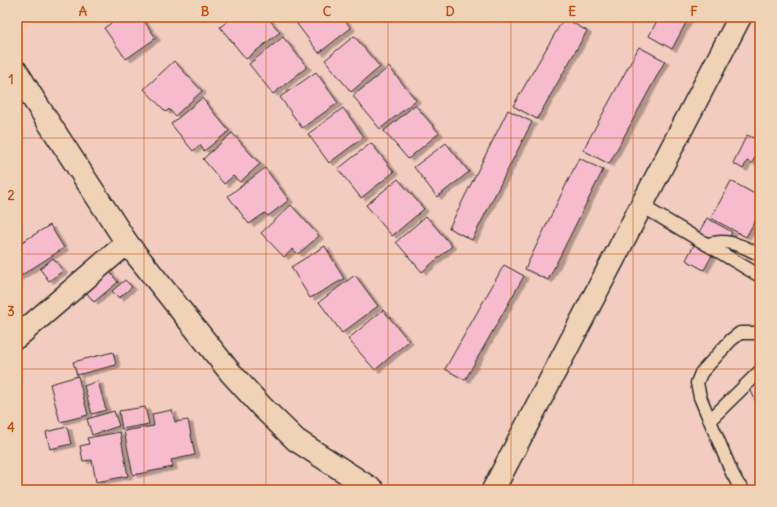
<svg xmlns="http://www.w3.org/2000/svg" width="777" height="507" font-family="Delius,sans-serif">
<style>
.building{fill:#f6bccd;stroke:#2b2b2b;filter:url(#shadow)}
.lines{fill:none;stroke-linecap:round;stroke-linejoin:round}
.service-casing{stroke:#2b2b2b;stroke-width:15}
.minor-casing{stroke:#2b2b2b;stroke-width:25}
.service{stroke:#f0d3b7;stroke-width:12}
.minor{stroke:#f0d3b7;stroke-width:22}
.grid{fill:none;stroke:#c25012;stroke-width:1;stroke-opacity:0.55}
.neatline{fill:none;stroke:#c25012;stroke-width:1.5}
.grid-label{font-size:13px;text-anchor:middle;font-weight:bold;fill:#c25012}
</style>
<defs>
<filter id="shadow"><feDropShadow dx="4.5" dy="2.5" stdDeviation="0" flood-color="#0004"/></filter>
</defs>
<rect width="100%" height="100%" fill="#f2ccbe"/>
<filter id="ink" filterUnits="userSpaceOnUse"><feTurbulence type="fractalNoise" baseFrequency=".025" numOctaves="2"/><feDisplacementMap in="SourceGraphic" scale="8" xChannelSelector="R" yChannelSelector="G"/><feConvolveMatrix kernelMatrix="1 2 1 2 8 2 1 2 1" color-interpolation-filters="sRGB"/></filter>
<g filter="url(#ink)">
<g class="building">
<polygon points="120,17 141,17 156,38 126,59 104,28"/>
<polygon points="233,17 267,17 280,32 246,59 220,27"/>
<polygon points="306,17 342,17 351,28 319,53 297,24"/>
<polygon points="659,17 689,17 672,49 649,36"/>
<polygon points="564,18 587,31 537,119 513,106"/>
<polygon points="354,36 380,67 351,92 325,60"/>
<polygon points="283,37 307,67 273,94 249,64"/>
<polygon points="639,47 665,61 609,164 583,150"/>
<polygon points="174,61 202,91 175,116 169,109 166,112 144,89"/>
<polygon points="389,67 416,100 380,129 353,96"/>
<polygon points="316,72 338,103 302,128 280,97"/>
<polygon points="202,98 229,131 204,151 200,145 193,151 171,124"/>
<polygon points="415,105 439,133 408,159 384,131"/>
<polygon points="343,108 364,137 329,163 308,134"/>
<polygon points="508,110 532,122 472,240 449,228"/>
<polygon points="232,133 260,164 240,182 233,176 224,184 203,159"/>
<polygon points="747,135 760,141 760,148 752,163 747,161 743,169 733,163"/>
<polygon points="371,143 394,172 361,198 338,169"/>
<polygon points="446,143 469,172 437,197 414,167"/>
<polygon points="579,158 603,170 548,280 525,269"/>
<polygon points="265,168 289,200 268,216 265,213 249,224 228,196"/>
<polygon points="398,179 424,209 392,236 366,205"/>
<polygon points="731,181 760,197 760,212 746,237 711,218"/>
<polygon points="291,205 319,236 298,254 293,249 284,257 261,233"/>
<polygon points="426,216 452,246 422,272 396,242"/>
<polygon points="707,218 732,232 722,249 697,236"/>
<polygon points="50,225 64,248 17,278 17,245"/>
<polygon points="696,241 715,250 704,270 686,260"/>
<polygon points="325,246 344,279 310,298 291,267"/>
<polygon points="53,258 63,271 49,281 40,269"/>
<polygon points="101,261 118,282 94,302 77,281"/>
<polygon points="504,265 524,276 465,380 445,369"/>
<polygon points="355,275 378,306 342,333 319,302"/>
<polygon points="125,280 132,287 119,298 112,291"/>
<polygon points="383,310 409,341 375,370 348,339"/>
<polygon points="113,352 116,365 77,375 73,362"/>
<polygon points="78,376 88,415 60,422 50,384"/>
<polygon points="760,379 760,411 748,384"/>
<polygon points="98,381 106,410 92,414 84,386"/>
<polygon points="145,407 149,424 122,429 119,411"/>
<polygon points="172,410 175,422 188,420 195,455 171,460 173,467 133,475 124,431 154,426 152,414"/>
<polygon points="114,411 119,426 92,435 87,419"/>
<polygon points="67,427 71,444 50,449 46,432"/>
<polygon points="120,432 128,476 96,482 92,460 83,461 80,446 89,444 87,438"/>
</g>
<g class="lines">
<g class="service-casing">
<g id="service">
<polyline points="642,206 760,276"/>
<path d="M706,244c5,0 11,-2 16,-2 14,0 26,7 38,13"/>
<polyline points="710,420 760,371"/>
<polyline points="743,490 738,484 732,473 700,397 697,383 701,373 731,340 740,333 760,333"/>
</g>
</g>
<g class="minor-casing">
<g id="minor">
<polyline points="17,72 34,100 127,243 230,372 262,407 296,440 373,490"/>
<polyline points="17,337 127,243"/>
<polyline points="493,490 740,17"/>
</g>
</g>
<use href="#service" class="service"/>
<use href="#minor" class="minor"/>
</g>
</g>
<path class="grid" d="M144,17v473M266,17v473M388,17v473M511,17v473M633,17v473M17,138h743M17,254h743M17,369h743"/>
<rect width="777" height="507" fill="none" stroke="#f0d3b7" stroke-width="44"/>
<rect x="22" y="22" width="733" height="463" class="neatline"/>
<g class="grid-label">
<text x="83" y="16">A</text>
<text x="205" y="16">B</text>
<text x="327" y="16">C</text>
<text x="450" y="16">D</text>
<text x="572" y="16">E</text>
<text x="694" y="16">F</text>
<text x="11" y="84">1</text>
<text x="11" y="200">2</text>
<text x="11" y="316">3</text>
<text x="11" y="432">4</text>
</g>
</svg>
